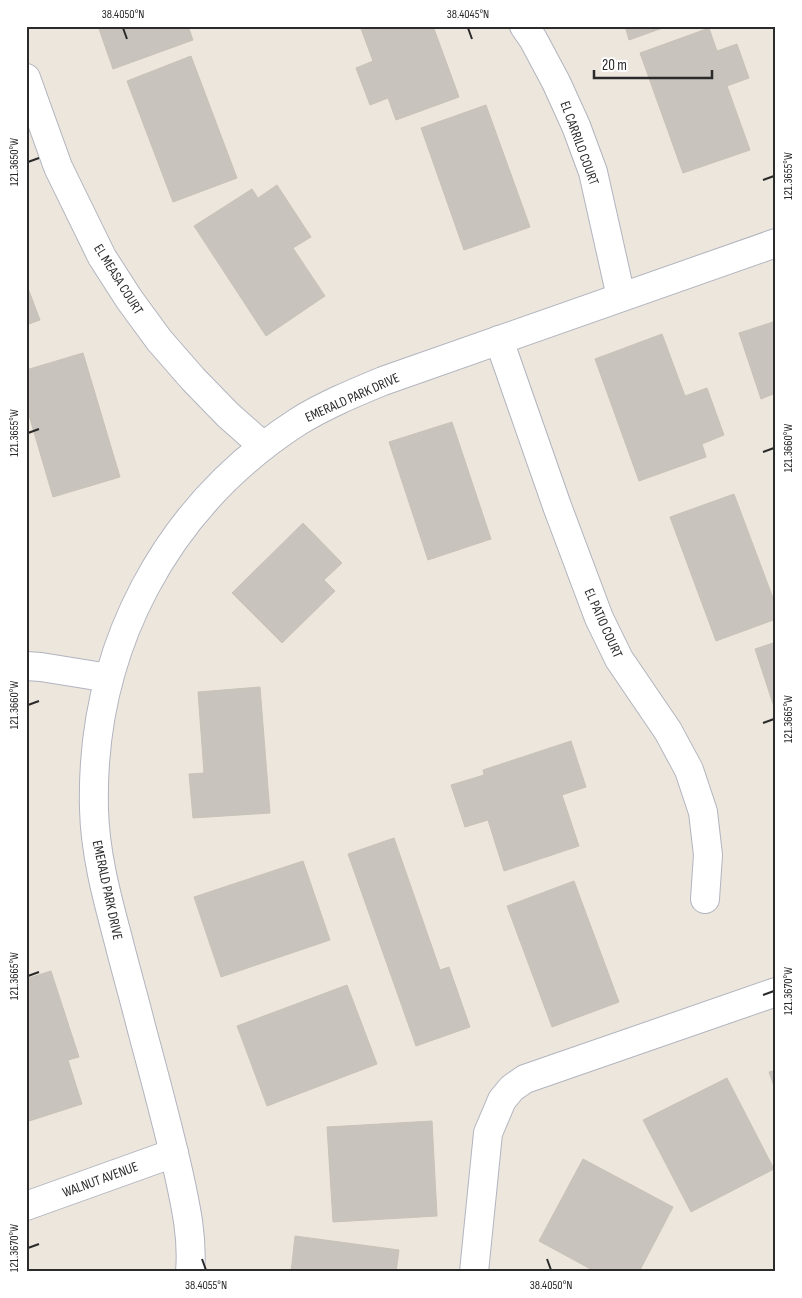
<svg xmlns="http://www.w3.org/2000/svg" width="802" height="1298" font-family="'Sofia Sans Condensed',sans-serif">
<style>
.building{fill:#c8c3bd;stroke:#c8c2b7}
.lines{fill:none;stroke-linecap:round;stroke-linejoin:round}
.street-casing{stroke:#b1b4bf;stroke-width:30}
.street{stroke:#fff;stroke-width:28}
.ticks{fill:none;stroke:#2b2b2b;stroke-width:2}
.labels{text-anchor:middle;stroke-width:4;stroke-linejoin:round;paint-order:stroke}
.street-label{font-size:14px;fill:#2b2b2b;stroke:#fff}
.neatline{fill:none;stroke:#2b2b2b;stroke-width:2}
.ticks-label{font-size:12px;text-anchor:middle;fill:#2b2b2b}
</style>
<rect width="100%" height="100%" fill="#ede6dd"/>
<g class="building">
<polygon points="98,26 188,26 193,40 113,69"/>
<polygon points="360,26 433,26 459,97 396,120 388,98 370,105 356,68 373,61"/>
<polygon points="625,26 668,26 629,40"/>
<polygon points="709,28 717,51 737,44 749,78 727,86 750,150 683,173 640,53"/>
<polygon points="191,56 237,178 173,202 127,81"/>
<polygon points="486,105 530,227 464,250 421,128"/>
<polygon points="277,185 311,237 293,248 325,296 266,336 194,226 252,189 258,198"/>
<polygon points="26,283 40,320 26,325"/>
<polygon points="776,321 776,393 761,399 739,333"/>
<polygon points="662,334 685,396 707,388 724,435 702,444 706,457 639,481 595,359"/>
<polygon points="83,353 120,477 53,497 26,405 26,370"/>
<polygon points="452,422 491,539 428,560 389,442"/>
<polygon points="734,494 776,606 776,619 716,641 670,517"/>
<polygon points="303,523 342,563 324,580 335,591 282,643 232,593"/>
<polygon points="776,642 776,713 755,649"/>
<polygon points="260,687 270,813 193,818 189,774 204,773 198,692"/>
<polygon points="571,741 586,787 562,795 579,846 504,871 488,820 465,827 451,785 484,775 483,770"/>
<polygon points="394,838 440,970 449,967 470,1027 416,1046 348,854"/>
<polygon points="303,861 330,940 221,977 194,897"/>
<polygon points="574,881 619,1002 552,1027 507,906"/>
<polygon points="51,971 79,1057 68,1060 82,1104 26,1122 26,979"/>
<polygon points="347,985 377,1064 267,1106 237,1026"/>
<polygon points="776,1070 776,1092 769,1072"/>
<polygon points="727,1078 774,1169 691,1212 643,1120"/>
<polygon points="432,1121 437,1216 333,1222 327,1127"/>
<polygon points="583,1159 673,1207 639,1272 596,1272 539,1241"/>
<polygon points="295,1236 399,1250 396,1272 291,1272"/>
</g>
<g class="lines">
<g class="street-casing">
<g id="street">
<polyline points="524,26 533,39 556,82 576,126 593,172 621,297"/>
<polyline points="26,78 58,167 102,257 129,299 159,340 193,379 228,415 263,446"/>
<polyline points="499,340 557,506 599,618 619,659 668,731 689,770 703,812 708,855 705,899"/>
<polyline points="26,666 41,667 109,678"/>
<polyline points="26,1206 174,1153"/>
<path d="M190,1272c3,-33 -4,-65 -11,-97 -11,-49 -24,-97 -37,-145 -8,-32 -17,-63 -25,-95 -11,-41 -22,-83 -23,-126 -4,-159 71,-302 205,-388 26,-16 55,-28 84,-40l393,-138"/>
<polyline points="474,1272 488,1133 502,1100 512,1088 525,1079 776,992"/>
</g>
</g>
<use href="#street" class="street"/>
</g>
<path class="ticks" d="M123,28l4,11M468,28l4,11M28,162l11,-4M763,180l11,-4M28,433l11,-4M763,452l11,-4M28,705l11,-4M763,723l11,-4M28,976l11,-4M763,995l11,-4M28,1248l11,-4M202,1259l4,11M547,1259l4,11"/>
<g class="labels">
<g class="street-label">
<text transform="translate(580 143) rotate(70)" y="5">EL CARRILO COURT</text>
<text transform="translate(119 279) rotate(58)" y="5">EL MEASA COURT</text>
<text transform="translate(352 397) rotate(-24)" y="5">EMERALD PARK DRIVE</text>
<text transform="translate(604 623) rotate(66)" y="5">EL PATIO COURT</text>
<text transform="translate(108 890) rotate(78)" y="5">EMERALD PARK DRIVE</text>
<text transform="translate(100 1179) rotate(-20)" y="5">WALNUT AVENUE</text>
</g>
</g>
<rect width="802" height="1298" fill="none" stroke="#ffffff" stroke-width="55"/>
<path d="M594 70v8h118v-8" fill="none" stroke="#2b2b2b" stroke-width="2.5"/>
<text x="602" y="70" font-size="15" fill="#2b2b2b" stroke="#ffffff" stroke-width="4" paint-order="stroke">20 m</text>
<rect x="28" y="28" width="746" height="1242" class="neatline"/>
<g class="ticks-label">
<text x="123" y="18">38.4050°N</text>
<text x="468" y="18">38.4045°N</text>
<text transform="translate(14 162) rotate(-90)" y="4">121.3650°W</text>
<text transform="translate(788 176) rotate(-90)" y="4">121.3655°W</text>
<text transform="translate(14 433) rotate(-90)" y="4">121.3655°W</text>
<text transform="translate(788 448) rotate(-90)" y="4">121.3660°W</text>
<text transform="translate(14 705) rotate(-90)" y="4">121.3660°W</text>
<text transform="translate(788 719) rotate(-90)" y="4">121.3665°W</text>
<text transform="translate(14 976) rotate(-90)" y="4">121.3665°W</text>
<text transform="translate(788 991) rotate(-90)" y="4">121.3670°W</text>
<text transform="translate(14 1248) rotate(-90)" y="4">121.3670°W</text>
<text x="206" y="1289">38.4055°N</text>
<text x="551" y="1289">38.4050°N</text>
</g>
</svg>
